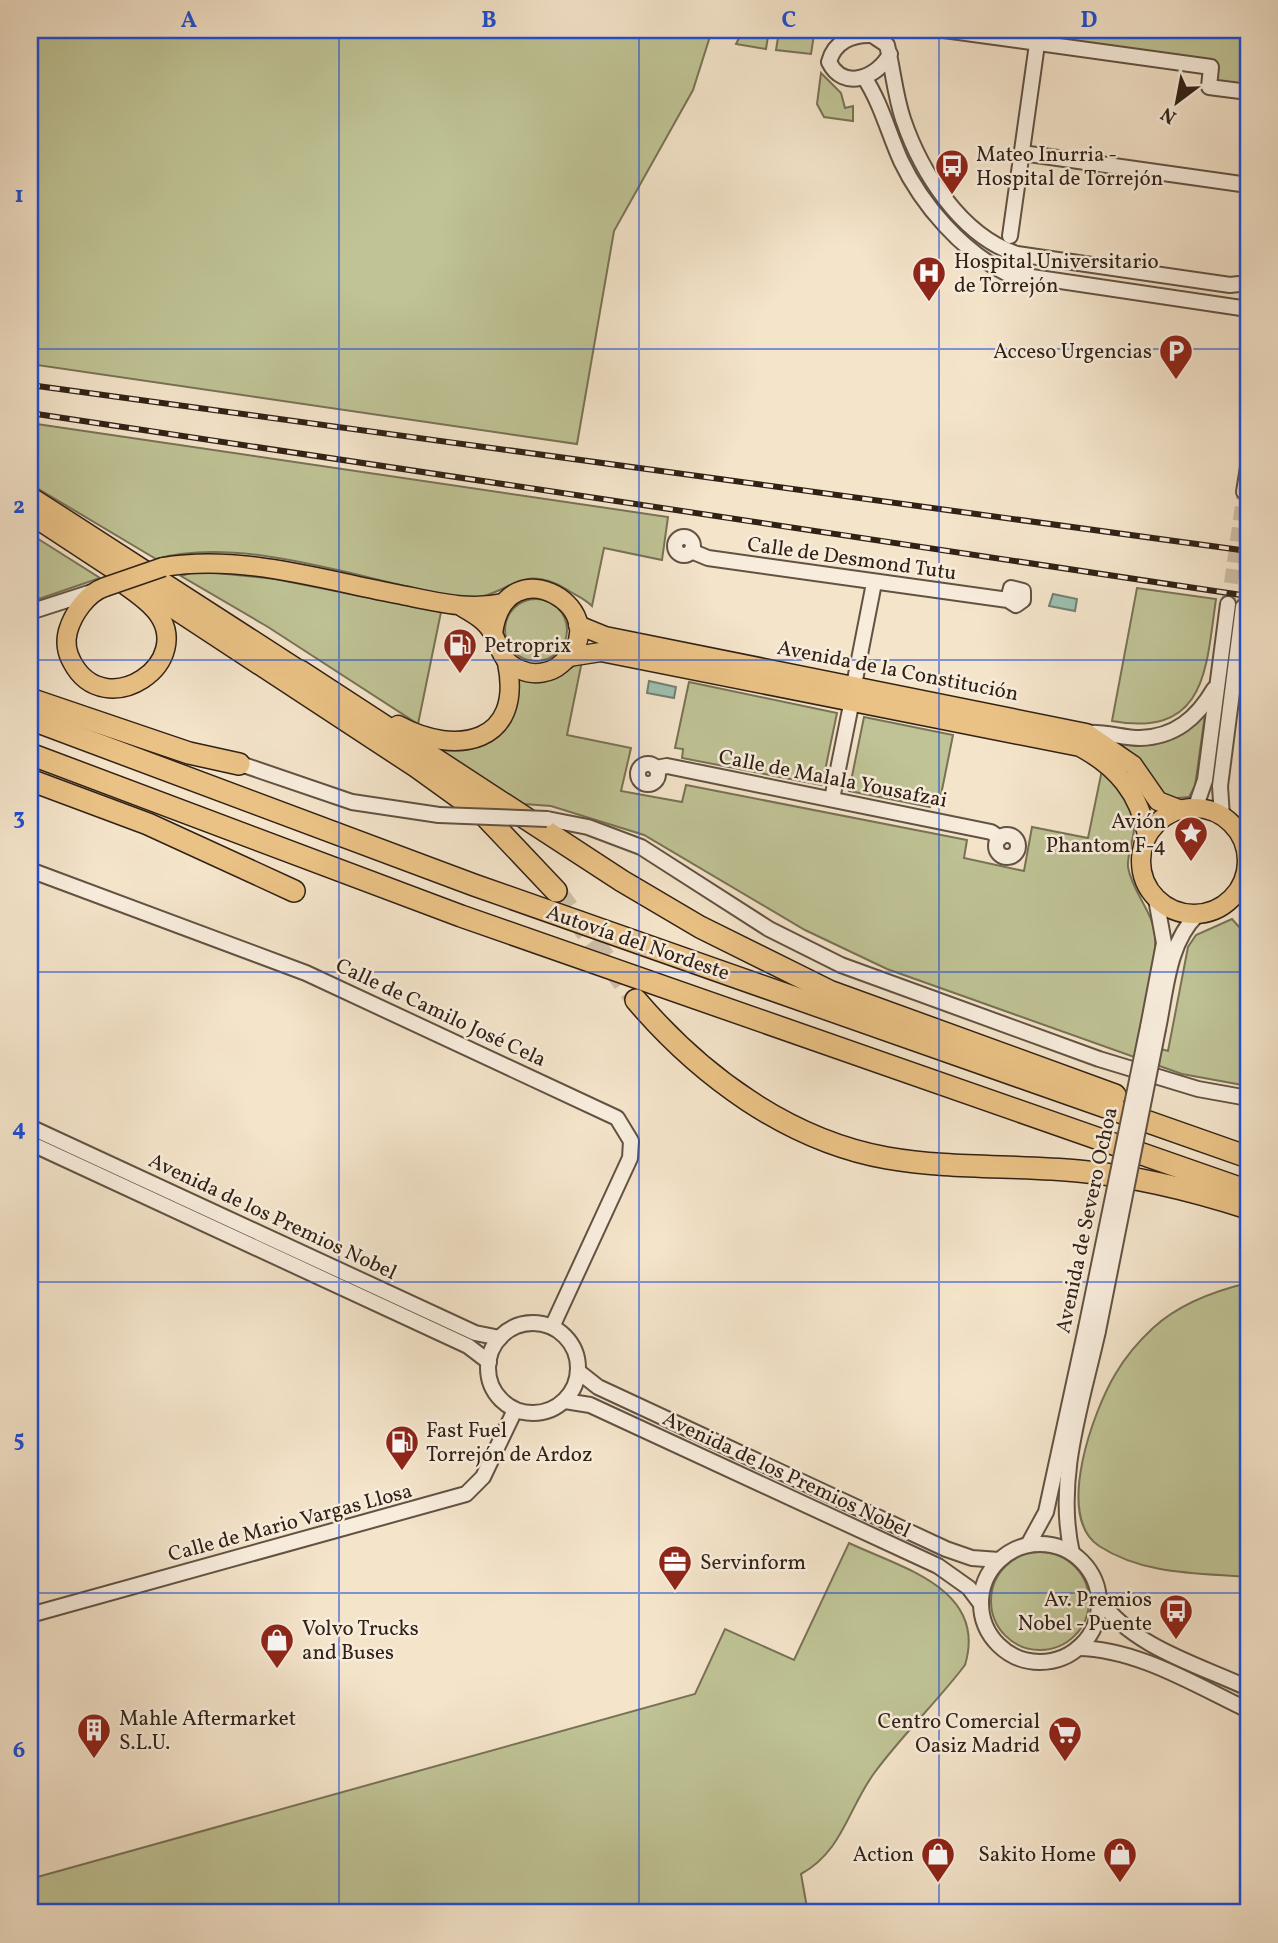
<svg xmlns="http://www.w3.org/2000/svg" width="1278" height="1943" font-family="Vollkorn,serif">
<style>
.green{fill:#bfc395;stroke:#787255;stroke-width:2}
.water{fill:#9dbfb0;stroke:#728072;stroke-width:2}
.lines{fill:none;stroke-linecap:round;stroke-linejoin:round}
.minor-tunnel{stroke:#cdbda6;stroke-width:14;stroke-dasharray:14 7;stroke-linecap:butt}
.highway-tunnel{stroke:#cdbda6;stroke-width:21;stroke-dasharray:21 10;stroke-linecap:butt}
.minor-casing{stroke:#625242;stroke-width:18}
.major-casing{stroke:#312115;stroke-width:21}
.highway-casing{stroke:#312115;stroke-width:24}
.minor{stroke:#f8eddd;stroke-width:14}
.major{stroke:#eac285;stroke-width:18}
.highway{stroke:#eac285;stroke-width:21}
.rail-casing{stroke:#312115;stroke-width:6}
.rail{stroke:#f8eddd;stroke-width:3.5;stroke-dasharray:10;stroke-linecap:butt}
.minor-bridge-casing{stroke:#625242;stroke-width:18;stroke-linecap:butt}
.major-bridge-casing{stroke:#312115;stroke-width:21;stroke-linecap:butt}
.minor-bridge{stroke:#f8eddd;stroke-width:14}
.major-bridge{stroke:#eac285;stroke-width:18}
.grid{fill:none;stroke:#1d4ed8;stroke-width:2;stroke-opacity:0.55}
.labels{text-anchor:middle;stroke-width:5;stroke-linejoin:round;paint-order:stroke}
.poi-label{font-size:21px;fill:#312115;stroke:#f8eddd;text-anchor:start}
.street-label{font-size:21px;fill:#312115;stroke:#f8eddd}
.neatline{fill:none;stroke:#1d4ed8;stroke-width:2.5}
.grid-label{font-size:23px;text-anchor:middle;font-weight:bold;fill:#1d4ed8}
</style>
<rect width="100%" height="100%" fill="#f4e4ca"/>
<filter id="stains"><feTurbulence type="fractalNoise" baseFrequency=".00286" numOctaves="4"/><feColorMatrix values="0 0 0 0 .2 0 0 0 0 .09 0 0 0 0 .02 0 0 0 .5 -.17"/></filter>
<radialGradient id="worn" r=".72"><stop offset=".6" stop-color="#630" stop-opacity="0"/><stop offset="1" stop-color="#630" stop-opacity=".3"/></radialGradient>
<g class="green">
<polygon points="30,30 712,30 693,90 614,231 577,444 30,364"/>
<polygon points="743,30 769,30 766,49 736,44"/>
<polygon points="1044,30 1248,30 1248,89 1214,84 1217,66 1042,39"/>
<polygon points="779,31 814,35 811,54 776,50"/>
<polygon points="821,73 841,93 845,108 853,106 853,121 824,117 817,104"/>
<path d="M30,423l638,94 -6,43 -58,-12 -12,58c-8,-8 -17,-11 -26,-17 -49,-30 -59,14 -105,8 -93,-14 -215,-63 -305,-38l-126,-75z"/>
<polygon points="30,534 32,535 100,578 30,602"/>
<polygon points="197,571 275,579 441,612 418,724 268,627 181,576"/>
<path d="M1137,588l79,11c-10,69 -9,139 -104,122z"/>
<circle cx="536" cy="630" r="31"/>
<path d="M582,661l-15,74 64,13 -10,43 61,11 4,-17 281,55 -3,18 60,13 8,-44 56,11 14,-68c16,16 36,35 32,60 -1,11 -7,25 -6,37 4,25 25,44 27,69 2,34 -12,73 -18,106l31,9 20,-104 8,-12 36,-16 16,18v149l-66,-12 -295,-105 -82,-39 -161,-95 -93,-29 -27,-2 -86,-54c61,5 67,-21 78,-72l34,2z"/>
<polygon points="689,682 837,713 822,785 682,758 683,749 675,748"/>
<polygon points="1205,715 1195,786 1189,797 1166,799 1132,754 1117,741 1192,726"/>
<polygon points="864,717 953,735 940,800 932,799 930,807 849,791"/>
<path d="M1248,1283v294c-51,-4 -104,-2 -149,-31 -45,-30 -5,-137 17,-173 10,-17 23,-32 37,-45 26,-24 61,-37 95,-45z"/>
<path d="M849,1543c53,25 139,46 116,122 -28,37 -62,69 -90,107 -27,36 -32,79 -74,102l7,39h-778v-34l665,-185 30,-65 69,31z"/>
<circle cx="1040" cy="1601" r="49"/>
</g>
<g class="water">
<polygon points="1053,594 1077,599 1075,611 1049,606"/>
<polygon points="649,681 676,687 674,698 647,693"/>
</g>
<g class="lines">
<g class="minor-tunnel">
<polyline points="1228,604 1244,492"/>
<polyline points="1243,607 1248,575"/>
</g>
<polyline class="highway-tunnel" points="556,891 636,1000"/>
<g class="minor-casing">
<g id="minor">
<polyline points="944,30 1211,67 1209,87 1248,92"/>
<path d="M890,54c-13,24 -47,37 -61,8 5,-20 23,-28 43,-27l15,10c6,25 8,50 16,74 18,53 58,117 114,135l213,31 18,-2"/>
<path d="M864,77c17,26 24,55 37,84 21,44 61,90 105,112l242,36"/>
<polyline points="1022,153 1248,185"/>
<polyline points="1010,236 1039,30"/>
<polyline points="1244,492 1248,467"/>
<circle cx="684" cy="546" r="9"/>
<polyline points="691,551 708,558 1008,600 1016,605 1023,600 1023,591 1011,588 1008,600"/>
<polyline points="30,612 95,591"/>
<polyline points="854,685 874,583"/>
<path d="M1086,733c18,-2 36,5 54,5 35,-1 57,-20 74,-49"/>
<polyline points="232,761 352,802 439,815"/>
<circle cx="648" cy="774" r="10"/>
<polyline points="656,768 667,766 991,832 1000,838"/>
<polyline points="832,799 852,700"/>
<polyline points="1195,809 1205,780 1228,604"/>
<polyline points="1222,817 1220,786 1243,607"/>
<polyline points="547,819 588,827 641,847 769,929 841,965 1099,1059 1198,1089 1248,1098"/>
<circle cx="1007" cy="846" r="11"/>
<polyline points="30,870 306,973 617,1118 631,1141 630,1158 552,1327"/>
<polyline points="1245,876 1248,906"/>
<polyline points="1148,1027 1164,943 1156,899"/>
<path d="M1158,1029c8,-38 10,-86 39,-114"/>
<polyline points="30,1127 475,1333 500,1338"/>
<polyline points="30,1143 468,1346 489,1362"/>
<circle cx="533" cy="1368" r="45"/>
<polyline points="579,1372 598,1387 946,1549 972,1558 999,1560"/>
<polyline points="565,1401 590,1405 938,1566 969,1588 981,1604"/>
<circle cx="1040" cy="1603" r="59"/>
<polyline points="1028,1545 1046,1512 1086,1328"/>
<path d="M1072,1553c-17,-74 10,-150 26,-222"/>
<path d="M1099,1599c34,48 97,65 149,89"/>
<polyline points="30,1615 466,1494 483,1477 515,1410"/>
<path d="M1078,1648c60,1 117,37 170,62"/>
</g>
</g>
<g class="major-casing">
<g id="major">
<polyline points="30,496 312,678"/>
<path d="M163,567c77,-13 157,12 234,27 36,7 70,17 106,9"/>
<path d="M105,587c-18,6 -32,27 -37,44 -3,11 -1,22 4,31 33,63 127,0 83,-52 -8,-9 -19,-17 -29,-24"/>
<path d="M462,607c12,7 25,14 31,27 8,16 9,29 28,36 13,6 30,3 40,-6 63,-52 -57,-123 -68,-30"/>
<polyline points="578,625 605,636 1086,733 1133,765 1158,801 1181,810"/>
<path d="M569,657l32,-5 479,95c37,20 59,46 67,88"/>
<path d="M398,725c59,32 126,18 109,-62"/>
<circle cx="1194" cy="861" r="53"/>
</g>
</g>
<g class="highway-casing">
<g id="highway">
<polyline points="30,513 417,767 485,816 556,891"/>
<polyline points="300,671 622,881 700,927 829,991 1115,1095"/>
<polyline points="30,699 189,753 239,764"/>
<polyline points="30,719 474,885 1248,1157"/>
<polyline points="30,754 461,916 1248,1191"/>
<polyline points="30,780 148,824 294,891"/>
<path d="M636,1000c64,75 151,140 251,158 63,11 127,7 191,13 58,5 114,19 170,37"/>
</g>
</g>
<use href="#minor" class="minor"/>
<use href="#major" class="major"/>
<use href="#highway" class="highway"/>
<g class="rail-casing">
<g id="rail">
<polyline points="30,385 1248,551"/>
<polyline points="30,413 1248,596"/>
</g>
</g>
<use href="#rail" class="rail"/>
<g class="minor-bridge-casing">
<g id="minor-bridge">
<polyline points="439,815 547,819"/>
<polyline points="1086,1328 1148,1027"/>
<polyline points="1098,1331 1158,1029"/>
</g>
</g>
<g class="major-bridge-casing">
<polyline id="major-bridge" points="105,587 163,567"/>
</g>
<use href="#minor-bridge" class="minor-bridge"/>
<use href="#major-bridge" class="major-bridge"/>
</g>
<path class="grid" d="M339,30v1883M639,30v1883M939,30v1883M30,349h1218M30,660h1218M30,972h1218M30,1282h1218M30,1593h1218"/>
<defs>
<g id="bus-pin" transform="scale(1.75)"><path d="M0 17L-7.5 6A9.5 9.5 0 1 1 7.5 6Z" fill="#8f2418" stroke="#f8eddd"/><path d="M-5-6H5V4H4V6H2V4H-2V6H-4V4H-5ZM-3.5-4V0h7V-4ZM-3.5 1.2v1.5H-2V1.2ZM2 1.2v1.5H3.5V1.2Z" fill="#fff"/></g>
<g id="hospital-pin" transform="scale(1.75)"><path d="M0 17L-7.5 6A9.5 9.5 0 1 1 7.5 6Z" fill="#8f2418" stroke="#f8eddd"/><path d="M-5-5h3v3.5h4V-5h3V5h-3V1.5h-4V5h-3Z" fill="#fff"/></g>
<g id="parking-pin" transform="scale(1.75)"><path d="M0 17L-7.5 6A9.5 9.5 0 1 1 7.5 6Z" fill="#8f2418" stroke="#f8eddd"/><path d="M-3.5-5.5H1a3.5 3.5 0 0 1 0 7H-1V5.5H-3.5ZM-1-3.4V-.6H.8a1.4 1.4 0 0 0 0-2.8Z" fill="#fff"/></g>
<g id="fuel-pin" transform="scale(1.75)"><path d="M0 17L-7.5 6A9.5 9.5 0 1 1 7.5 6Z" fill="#8f2418" stroke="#f8eddd"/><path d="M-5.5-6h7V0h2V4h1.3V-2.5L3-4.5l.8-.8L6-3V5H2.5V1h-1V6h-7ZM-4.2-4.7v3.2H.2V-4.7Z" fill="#fff"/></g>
<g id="sight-pin" transform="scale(1.75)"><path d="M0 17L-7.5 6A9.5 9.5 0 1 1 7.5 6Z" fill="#8f2418" stroke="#f8eddd"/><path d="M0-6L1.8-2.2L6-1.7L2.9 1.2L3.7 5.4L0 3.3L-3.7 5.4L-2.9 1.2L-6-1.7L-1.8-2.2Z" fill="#fff"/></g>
<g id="office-pin" transform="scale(1.75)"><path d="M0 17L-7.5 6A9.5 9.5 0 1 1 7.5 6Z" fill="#8f2418" stroke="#f8eddd"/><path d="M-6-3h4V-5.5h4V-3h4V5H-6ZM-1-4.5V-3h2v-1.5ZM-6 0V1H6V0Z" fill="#fff"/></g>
<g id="shop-pin" transform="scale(1.75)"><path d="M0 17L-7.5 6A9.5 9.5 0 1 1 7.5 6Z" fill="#8f2418" stroke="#f8eddd"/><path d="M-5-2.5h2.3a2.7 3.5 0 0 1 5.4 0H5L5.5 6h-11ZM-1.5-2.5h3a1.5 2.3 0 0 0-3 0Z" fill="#fff"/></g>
<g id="building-pin" transform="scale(1.75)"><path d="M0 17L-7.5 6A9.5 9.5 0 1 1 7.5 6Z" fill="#8f2418" stroke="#f8eddd"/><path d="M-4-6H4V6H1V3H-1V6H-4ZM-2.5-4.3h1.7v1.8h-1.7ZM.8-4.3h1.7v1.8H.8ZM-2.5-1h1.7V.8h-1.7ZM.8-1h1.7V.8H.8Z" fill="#fff"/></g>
<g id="supermarket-pin" transform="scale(1.75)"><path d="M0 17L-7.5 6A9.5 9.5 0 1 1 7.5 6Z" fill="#8f2418" stroke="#f8eddd"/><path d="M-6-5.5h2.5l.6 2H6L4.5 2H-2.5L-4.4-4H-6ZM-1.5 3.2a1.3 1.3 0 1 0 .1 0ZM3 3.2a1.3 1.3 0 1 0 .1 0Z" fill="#fff"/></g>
</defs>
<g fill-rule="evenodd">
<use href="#bus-pin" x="952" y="166"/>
<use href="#hospital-pin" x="929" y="273"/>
<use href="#parking-pin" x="1176" y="351"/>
<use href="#fuel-pin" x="460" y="645"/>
<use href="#sight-pin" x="1191" y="833"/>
<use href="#fuel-pin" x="402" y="1442"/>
<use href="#office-pin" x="675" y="1562"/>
<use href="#bus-pin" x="1176" y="1611"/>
<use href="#shop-pin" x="277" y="1640"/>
<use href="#building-pin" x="94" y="1730"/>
<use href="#supermarket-pin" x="1065" y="1733"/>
<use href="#shop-pin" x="938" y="1854"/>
<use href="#shop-pin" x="1120" y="1854"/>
</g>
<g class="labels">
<g class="poi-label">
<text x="976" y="161">Mateo Inurria -<tspan x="976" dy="24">Hospital de Torrejón</tspan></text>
<text x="954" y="268">Hospital Universitario<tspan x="954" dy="24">de Torrejón</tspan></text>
<text x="1152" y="358" text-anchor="end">Acceso Urgencias</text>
<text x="484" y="652">Petroprix</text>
<text x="1166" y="828" text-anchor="end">Avión<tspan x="1166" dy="24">Phantom F-4</tspan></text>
<text x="426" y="1437">Fast Fuel<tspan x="426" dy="24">Torrejón de Ardoz</tspan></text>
<text x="700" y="1569">Servinform</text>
<text x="1152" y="1606" text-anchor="end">Av. Premios<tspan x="1152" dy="24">Nobel - Puente</tspan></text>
<text x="302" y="1635">Volvo Trucks<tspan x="302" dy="24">and Buses</tspan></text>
<text x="119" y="1725">Mahle Aftermarket<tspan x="119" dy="24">S.L.U.</tspan></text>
<text x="1040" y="1728" text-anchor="end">Centro Comercial<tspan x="1040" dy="24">Oasiz Madrid</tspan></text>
<text x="914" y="1861" text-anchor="end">Action</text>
<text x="1096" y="1861" text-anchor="end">Sakito Home</text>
</g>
<g class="street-label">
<text transform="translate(852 558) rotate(8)" y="7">Calle de Desmond Tutu</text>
<text transform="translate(898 670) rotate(11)" y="7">Avenida de la Constitución</text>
<text transform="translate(833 778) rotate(11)" y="7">Calle de Malala Yousafzai</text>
<text transform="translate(638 942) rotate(19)" y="7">Autovía del Nordeste</text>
<text transform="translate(441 1012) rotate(25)" y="7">Calle de Camilo José Cela</text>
<text transform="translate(273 1216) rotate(25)" y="7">Avenida de los Premios Nobel</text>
<text transform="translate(1086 1220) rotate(-78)" y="7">Avenida de Severo Ochoa</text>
<text transform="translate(787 1474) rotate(25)" y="7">Avenida de los Premios Nobel</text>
<text transform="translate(290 1522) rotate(-15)" y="7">Calle de Mario Vargas Llosa</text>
</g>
</g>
<rect width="1278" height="1943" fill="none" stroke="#f4e4ca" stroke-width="77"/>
<g transform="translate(1177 102) rotate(212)" stroke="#f8eddd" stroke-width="5" paint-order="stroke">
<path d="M0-5L12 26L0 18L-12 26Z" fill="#312115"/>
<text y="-10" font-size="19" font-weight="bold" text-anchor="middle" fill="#312115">N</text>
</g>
<rect x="38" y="38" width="1202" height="1866" class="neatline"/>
<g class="grid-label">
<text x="189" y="27">A</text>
<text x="489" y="27">B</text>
<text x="789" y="27">C</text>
<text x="1089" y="27">D</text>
<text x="19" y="202">1</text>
<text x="19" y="513">2</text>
<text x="19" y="824">3</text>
<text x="19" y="1135">4</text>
<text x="19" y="1446">5</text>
<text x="19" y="1757">6</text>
</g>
<rect width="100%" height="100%" filter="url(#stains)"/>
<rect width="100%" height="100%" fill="url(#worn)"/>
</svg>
